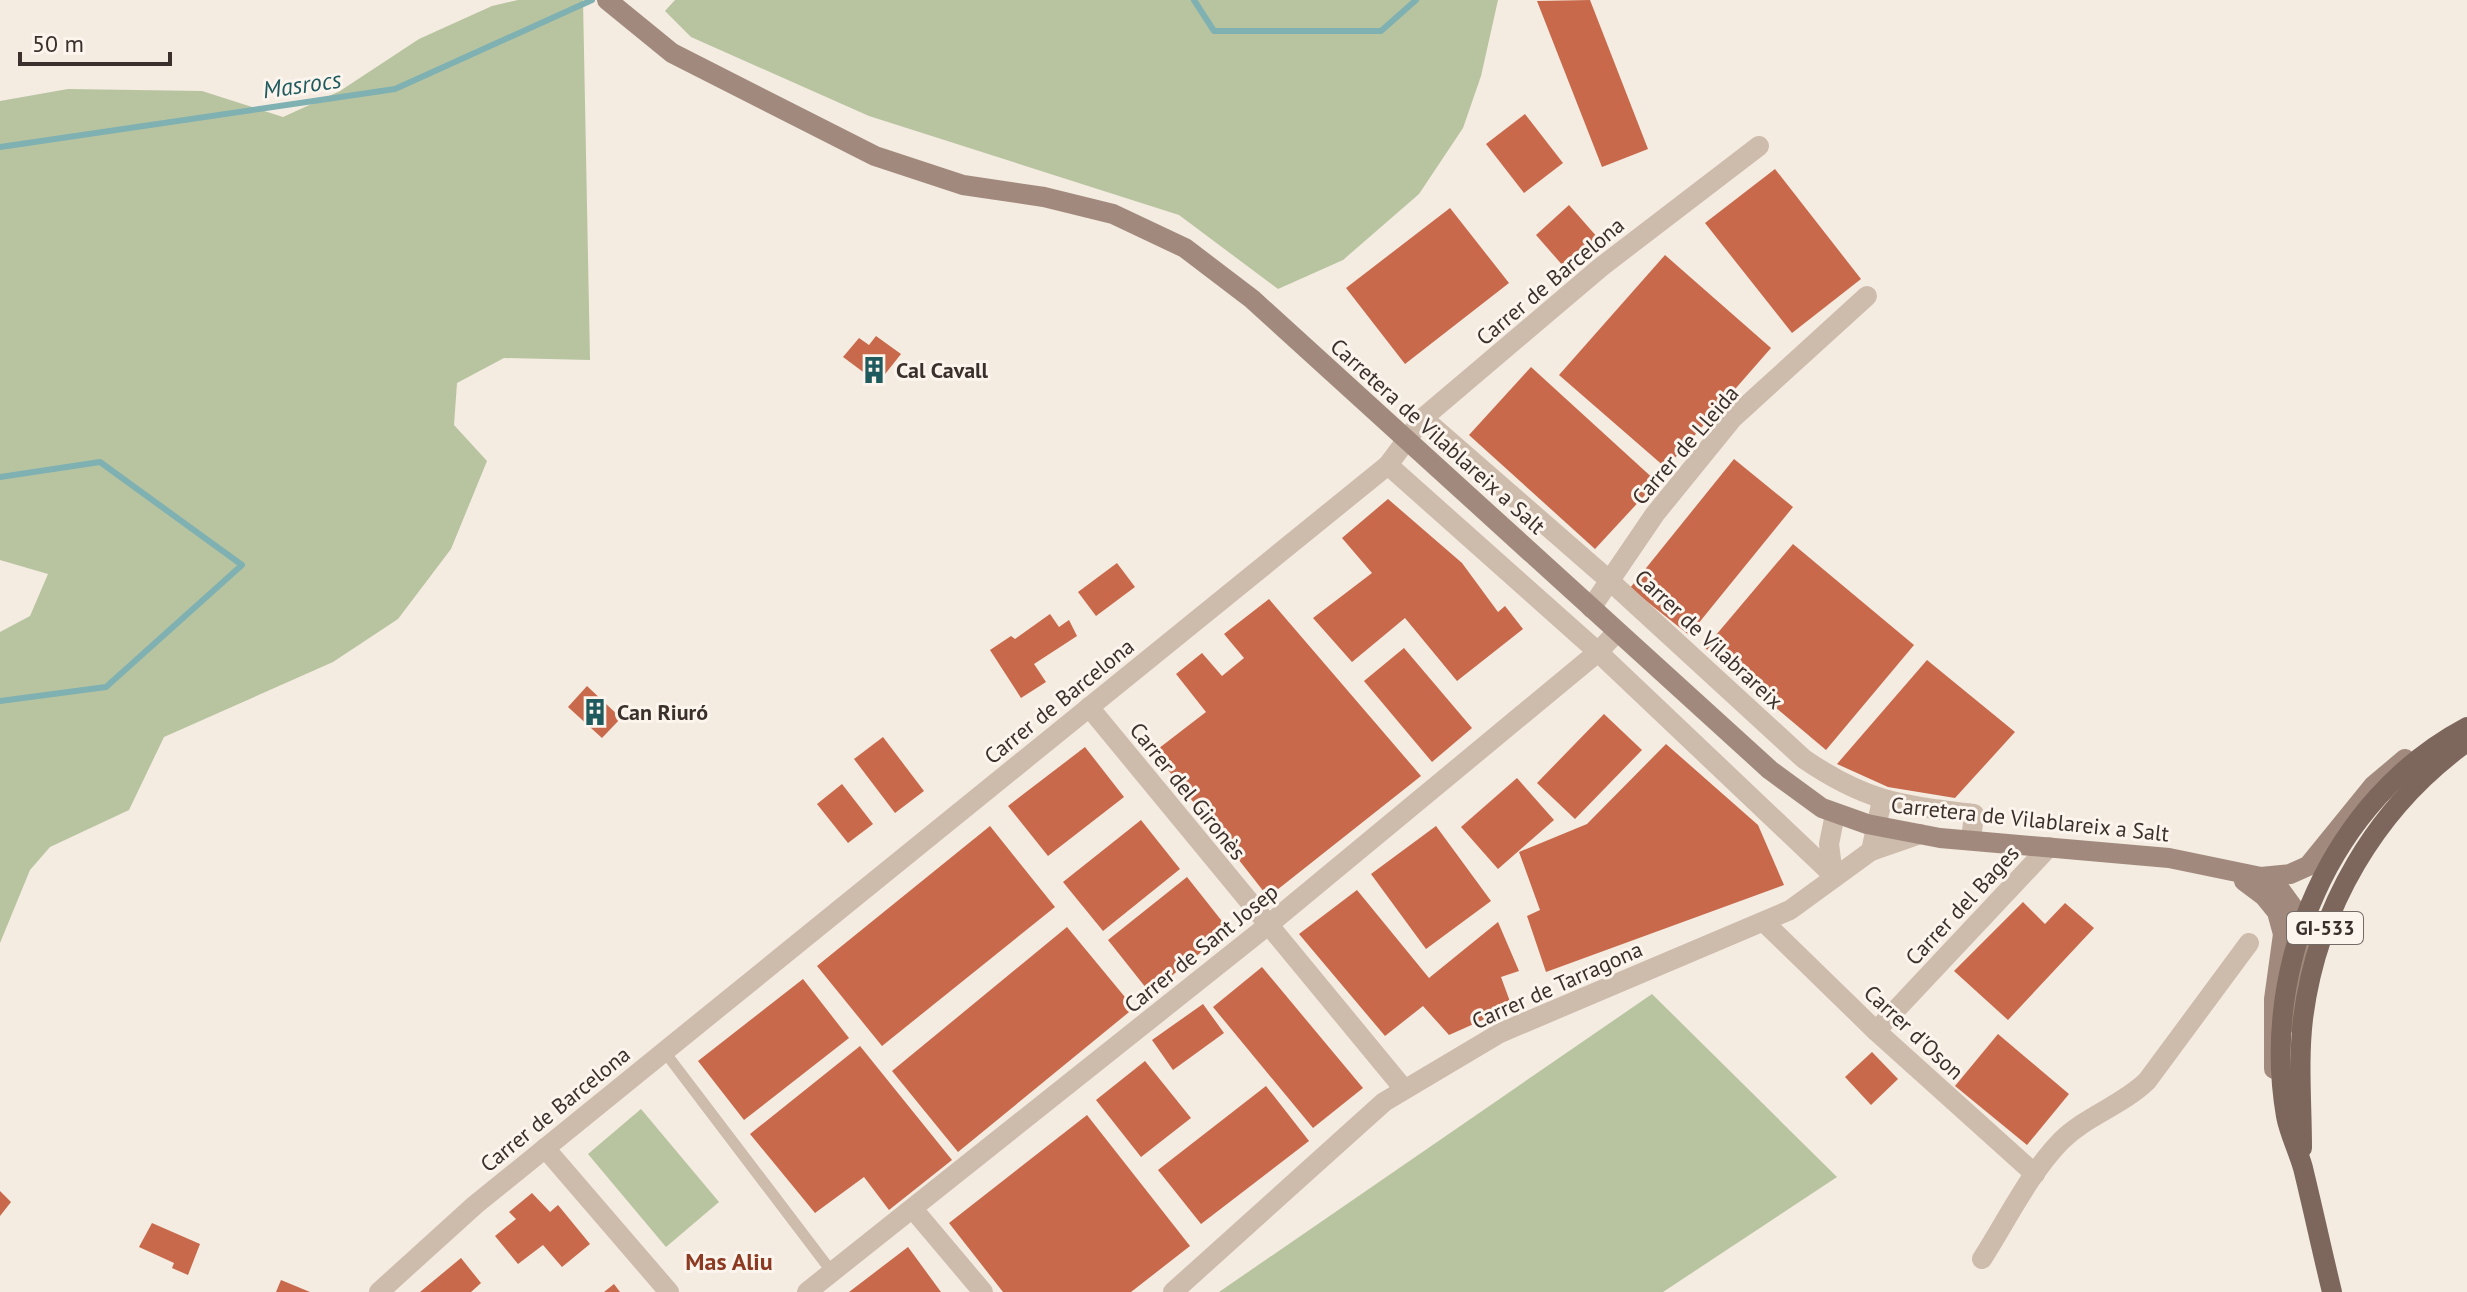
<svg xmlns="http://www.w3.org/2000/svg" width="2467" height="1292" font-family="'PT Sans',sans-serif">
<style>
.green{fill:#b8c4a0}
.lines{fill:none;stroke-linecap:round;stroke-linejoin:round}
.stream{stroke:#7fb0b2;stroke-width:6}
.building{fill:#c8694b}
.lane{stroke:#cdbbac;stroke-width:11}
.street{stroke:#cdbbac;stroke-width:20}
.secondary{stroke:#a18a7d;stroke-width:20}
.primary{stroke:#7d675c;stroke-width:20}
.labels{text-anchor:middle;stroke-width:6;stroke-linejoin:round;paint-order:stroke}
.shield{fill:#fbf5ee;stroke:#756b66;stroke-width:2}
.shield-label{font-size:20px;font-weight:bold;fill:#3b302b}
.street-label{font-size:22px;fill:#3b302b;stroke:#fbf5ee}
.poi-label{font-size:22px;font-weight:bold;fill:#3b302b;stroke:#fbf5ee;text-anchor:start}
.water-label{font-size:24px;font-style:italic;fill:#1f5a5e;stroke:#fbf5ee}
.neighbourhood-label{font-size:24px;font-weight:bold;fill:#8c3b22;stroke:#fbf5ee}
</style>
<rect width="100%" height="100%" fill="#f4ebe1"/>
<g class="green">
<polygon points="518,0 583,0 590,360 504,358 457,383 454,425 487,461 451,549 398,619 333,662 164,737 129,810 50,847 30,870 0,943 0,632 30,616 48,574 0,560 0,101 68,89 202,91 283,117 340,91 419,39 492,6"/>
<polygon points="675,0 1498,0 1481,76 1463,128 1419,194 1343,260 1278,289 1179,215 869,116 691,37 665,11"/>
<polygon points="1652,994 1837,1177 1663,1292 1219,1292"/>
<polygon points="641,1109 719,1202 666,1247 588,1154"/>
</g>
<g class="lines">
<g class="stream">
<polyline points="1194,0 1214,31 1381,31 1416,0"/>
<polyline points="0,147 395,89 592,0"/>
<polyline points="0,477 100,462 242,565 106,687 0,701"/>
</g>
</g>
<g class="building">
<polygon points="1590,0 1648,149 1602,167 1537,1"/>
<polygon points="1525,114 1563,163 1524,193 1486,144"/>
<polygon points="1775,169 1861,279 1792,333 1705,223"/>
<polygon points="1569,205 1598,238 1564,267 1536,235"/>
<polygon points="1450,208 1509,283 1405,364 1346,288"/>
<polygon points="1665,255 1771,348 1666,468 1559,375"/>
<polygon points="876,336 901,354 878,383 843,357 859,338 869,345"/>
<polygon points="1531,367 1657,482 1595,549 1469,435"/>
<polygon points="1734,459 1793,507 1689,635 1630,588"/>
<polygon points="1388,499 1462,563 1498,612 1505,606 1523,629 1457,681 1405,618 1352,662 1313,618 1372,573 1342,538"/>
<polygon points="1793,544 1914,645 1826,750 1705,648"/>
<polygon points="1117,563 1135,587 1096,616 1078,592"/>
<polygon points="1269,599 1421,776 1268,897 1154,752 1206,712 1176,674 1202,653 1222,676 1244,658 1224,634"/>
<polygon points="1050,614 1059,627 1069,620 1077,636 1034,664 1046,682 1021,698 990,650 1011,636 1015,639"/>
<polygon points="1404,648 1472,728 1432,762 1364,681"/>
<polygon points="1927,660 2015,732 1955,798 1888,787 1837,764"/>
<polygon points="587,686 621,718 602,738 568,707"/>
<polygon points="1604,714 1642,750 1575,819 1537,783"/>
<polygon points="883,737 924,791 895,813 854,759"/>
<polygon points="1666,744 1758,825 1784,885 1546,972 1527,916 1540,910 1519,852 1587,824"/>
<polygon points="1085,747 1124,797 1048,856 1008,806"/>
<polygon points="1517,778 1554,820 1498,869 1461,827"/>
<polygon points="842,784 873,824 848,843 817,804"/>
<polygon points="1141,820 1180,869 1103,931 1063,882"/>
<polygon points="990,826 1055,907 882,1046 817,966"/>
<polygon points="1436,826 1491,901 1426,949 1371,874"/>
<polygon points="1187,877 1229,930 1150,993 1108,940"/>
<polygon points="1357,890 1429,978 1498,922 1519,971 1501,977 1512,1007 1449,1035 1423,1006 1385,1036 1299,934"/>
<polygon points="2023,902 2045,924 2065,903 2094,928 2008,1020 1954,971"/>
<polygon points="1067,927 1134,1008 958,1152 892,1071"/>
<polygon points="1262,967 1363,1088 1313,1128 1213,1007"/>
<polygon points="803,979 849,1038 744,1120 698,1061"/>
<polygon points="1203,1004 1224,1033 1173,1070 1152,1040"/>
<polygon points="1998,1034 2069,1094 2027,1145 1955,1086"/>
<polygon points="860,1046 952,1160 889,1210 864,1177 815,1213 750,1134"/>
<polygon points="1872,1052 1898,1079 1871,1105 1845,1077"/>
<polygon points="1145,1061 1191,1118 1141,1157 1096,1100"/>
<polygon points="1266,1086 1309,1141 1201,1224 1158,1170"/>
<polygon points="1087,1115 1190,1246 1131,1292 1003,1292 949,1223"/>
<polygon points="0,1191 11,1202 0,1216"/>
<polygon points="532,1193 550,1212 558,1205 590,1244 562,1267 543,1245 518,1264 495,1236 516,1219 509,1212"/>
<polygon points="152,1223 200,1244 188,1275 172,1268 174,1263 139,1247"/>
<polygon points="908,1247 941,1292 849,1292"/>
<polygon points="461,1258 481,1283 471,1292 420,1292"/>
<polygon points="281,1280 310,1292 276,1292"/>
<polygon points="614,1284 620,1292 604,1292"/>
</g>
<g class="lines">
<polyline class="lane" points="664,1051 832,1272"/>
<g class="street">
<path d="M1423,418l187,163 194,178c63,43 96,46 170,55l-3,26"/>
<polyline points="1388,465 1598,652 1833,875"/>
<polyline points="1591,608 1655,514 1733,418 1867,296"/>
<polyline points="1089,707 1404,1089"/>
<polyline points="1871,851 1920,834"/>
<polyline points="1833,875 1829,844 1835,814"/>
<polyline points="1764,922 1876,1031 2035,1174"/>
<polyline points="1876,1031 2049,847"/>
<polyline points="545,1148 669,1292"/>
<polyline points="913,1209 983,1292"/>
<path d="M1982,1259c25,-39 47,-85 79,-118 25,-25 60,-35 86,-60l102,-138"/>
<polyline points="379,1292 475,1205 1388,465 1423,418 1601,267 1759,146"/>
<polyline points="807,1292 1267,926 1598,652 1617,632"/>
<polyline points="1173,1292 1384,1102 1500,1033 1790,910 1871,851 1882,800"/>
</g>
<g class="secondary">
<polyline points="607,0 672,53 875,156 963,185 1044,197 1113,214 1185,248 1252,299 1770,770 1822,808 1867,824 1940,838 2169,858 2261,877 2282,892 2303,921 2307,939 2298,978 2295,1023"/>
<polyline points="2261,877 2290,874 2308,866 2373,786 2405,759"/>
<polyline points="2244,881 2264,896 2277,912 2283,934 2274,999 2274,1069"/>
</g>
<g class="primary">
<path d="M2302,1148c0,-42 -4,-87 1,-129 14,-111 73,-212 164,-277"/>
<path d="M2332,1292c-10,-41 -19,-83 -29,-124 -5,-18 -14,-35 -17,-52 -26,-150 45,-317 181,-389"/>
</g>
</g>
<defs>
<g id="building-bare" transform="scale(2.16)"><path d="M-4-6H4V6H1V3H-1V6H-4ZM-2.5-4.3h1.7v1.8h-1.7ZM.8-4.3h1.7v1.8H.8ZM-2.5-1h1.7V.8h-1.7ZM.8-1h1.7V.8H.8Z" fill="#1f5a5e" stroke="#fbf5ee" stroke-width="2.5" paint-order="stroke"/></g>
</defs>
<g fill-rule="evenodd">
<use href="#building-bare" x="874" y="370"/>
<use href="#building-bare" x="595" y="712"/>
</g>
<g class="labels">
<rect class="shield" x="2287" y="912" width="76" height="32" rx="6"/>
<g class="shield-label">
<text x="2325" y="935">GI-533</text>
</g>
<g class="street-label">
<text transform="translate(1550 281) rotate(-40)" y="8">Carrer de Barcelona</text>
<text transform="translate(1438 436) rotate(42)" y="8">Carretera de Vilablareix a Salt</text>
<text transform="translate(1685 445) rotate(-49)" y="8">Carrer de Lleida</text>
<text transform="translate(1709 639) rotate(43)" y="8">Carrer de Vilabrareix</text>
<text transform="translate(1059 701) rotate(-39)" y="8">Carrer de Barcelona</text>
<text transform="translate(1188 791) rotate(51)" y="8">Carrer del Gironès</text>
<text transform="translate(2030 819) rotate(6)" y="8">Carretera de Vilablareix a Salt</text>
<text transform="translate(1962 905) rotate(-47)" y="8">Carrer del Bages</text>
<text transform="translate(1201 948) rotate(-39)" y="8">Carrer de Sant Josep</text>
<text transform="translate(1557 985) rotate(-24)" y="8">Carrer de Tarragona</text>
<text transform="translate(1914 1032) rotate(43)" y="8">Carrer d'Oson</text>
<text transform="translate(555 1109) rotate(-39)" y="8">Carrer de Barcelona</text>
</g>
<g class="poi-label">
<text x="896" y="378">Cal Cavall</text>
<text x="617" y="720">Can Riuró</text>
</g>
<g class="water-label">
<text transform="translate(302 85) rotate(-8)" y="8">Masrocs</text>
</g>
<g class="neighbourhood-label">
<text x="729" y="1270">Mas Aliu</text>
</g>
</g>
<path d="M20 52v12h150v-12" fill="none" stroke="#3b302b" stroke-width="4"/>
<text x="32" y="52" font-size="24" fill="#3b302b" stroke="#fbf5ee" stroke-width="6" paint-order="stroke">50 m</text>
</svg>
